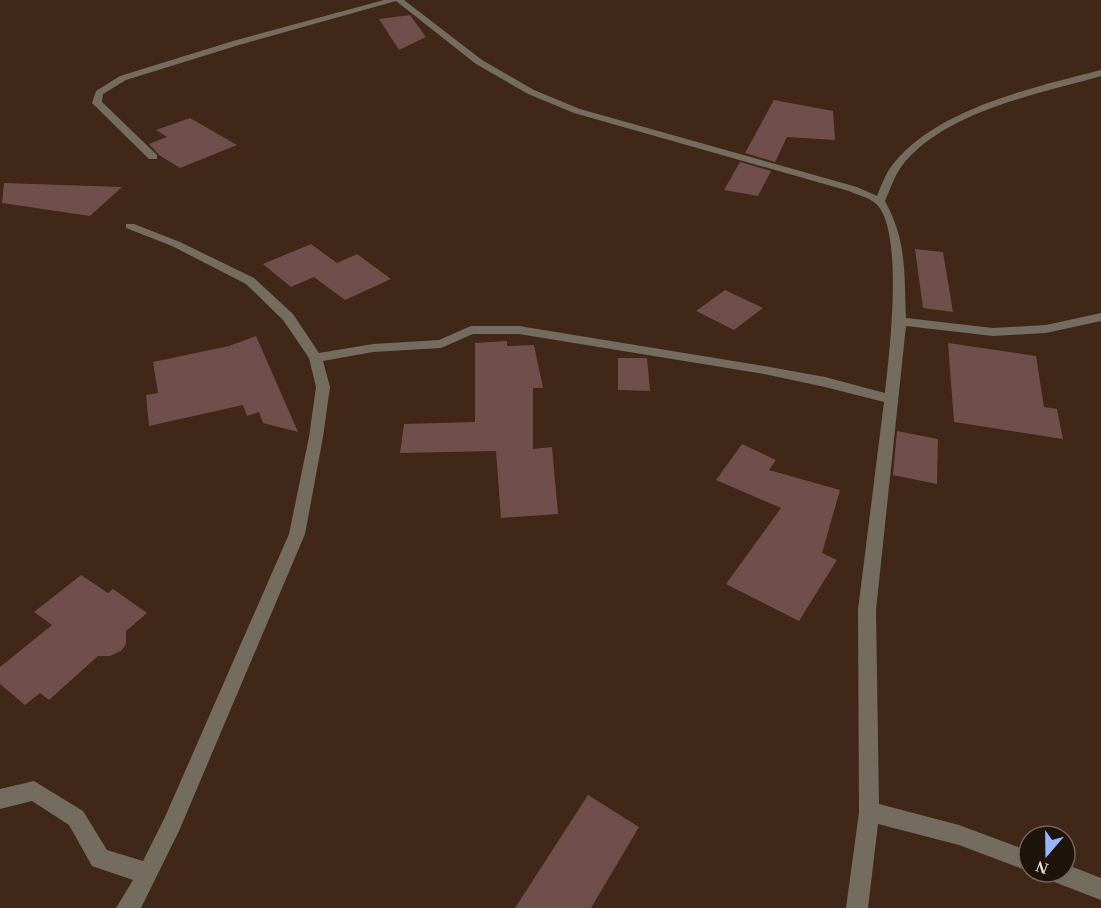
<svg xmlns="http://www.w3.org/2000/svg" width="1101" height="908" font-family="Georgia,serif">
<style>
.building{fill:#704e4b}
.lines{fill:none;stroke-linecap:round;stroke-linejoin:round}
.minor{fill:#736c5f;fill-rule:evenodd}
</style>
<rect width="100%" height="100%" fill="#412717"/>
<g class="building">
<polygon points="410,15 426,37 399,50 379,19"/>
<polygon points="774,100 833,111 835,140 787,137 775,162 745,153"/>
<polygon points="190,118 237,145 180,168 159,155 149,144 167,137 156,130"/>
<polygon points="740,162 771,171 758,196 724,190"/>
<polygon points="4,183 122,187 90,216 2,203"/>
<polygon points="311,244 337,263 357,254 391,279 345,300 314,277 291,287 263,264"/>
<polygon points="915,249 943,252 953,312 923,308"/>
<polygon points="725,290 763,308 734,330 696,311"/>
<polygon points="256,336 298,432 263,423 259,412 247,416 243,405 149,426 146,395 158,393 153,362 229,346"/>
<polygon points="507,341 507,346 534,345 543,388 533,388 533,449 552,447 558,514 501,518 496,451 400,453 404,424 475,422 475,343"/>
<polygon points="948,343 1036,356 1044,407 1057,409 1063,439 954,422"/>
<polygon points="618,358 647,358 650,391 618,390"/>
<polygon points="897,431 938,439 937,484 893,475"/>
<polygon points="742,444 776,460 769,470 840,490 822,553 837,560 799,621 726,584 781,508 716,480"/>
<polygon points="81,575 108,593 113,589 147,613 126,631 126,644 121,651 110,656 98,656 49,700 40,693 25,705 0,684 0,667 52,625 34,612"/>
<polygon points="588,795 639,827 591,908 515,908"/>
</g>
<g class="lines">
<g class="minor">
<path d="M384,0h20l78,60 52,30 46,19 277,78 20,9c5,-12 9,-24 17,-33 44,-55 141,-76 207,-93v6c-63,18 -159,36 -200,91 -7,10 -11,23 -16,34 22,40 19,72 21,117l87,10 53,-3 55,-12v8l-55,12 -53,3 -87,-10 -30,284 3,194 80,21 70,26 2,21 -72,-27 -81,-21 -10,84h-22l13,-96 -1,-202 26,-208 -59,-15 -61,-13 -245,-40h-46l-32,14 -68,4 -50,9 7,26 -7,50 -18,97 -126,297 -38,77h-25l17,-28 -41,-14 -23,-41 -37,-24 -32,8v-20l34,-8 49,30 24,39 36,11 22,-44 124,-283 20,-97 7,-50 -7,-29 -26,-38 -37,-36 -74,-38 -46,-18v-4h8l46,18 74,36 39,36 26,39 54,-9 66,-4 32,-14h48l245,40 61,11 60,16c4,-37 20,-166 -10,-190 -7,-6 -18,-8 -26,-12l-275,-78 -46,-19 -52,-30 -80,-63 -157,44 -113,35 -23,14 -1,8 55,53v4h-8l-57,-56 4,-12 24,-15 113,-35z"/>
<polygon points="1065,864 1101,878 1101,900 1049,880 1046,872 1065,872"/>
</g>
</g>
<g transform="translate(1047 854) rotate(200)"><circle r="28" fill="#1f140c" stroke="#71645b" stroke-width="1.5"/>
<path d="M0-4.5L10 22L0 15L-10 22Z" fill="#99b5fd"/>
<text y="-9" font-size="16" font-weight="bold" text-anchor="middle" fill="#eddcd2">N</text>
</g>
</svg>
